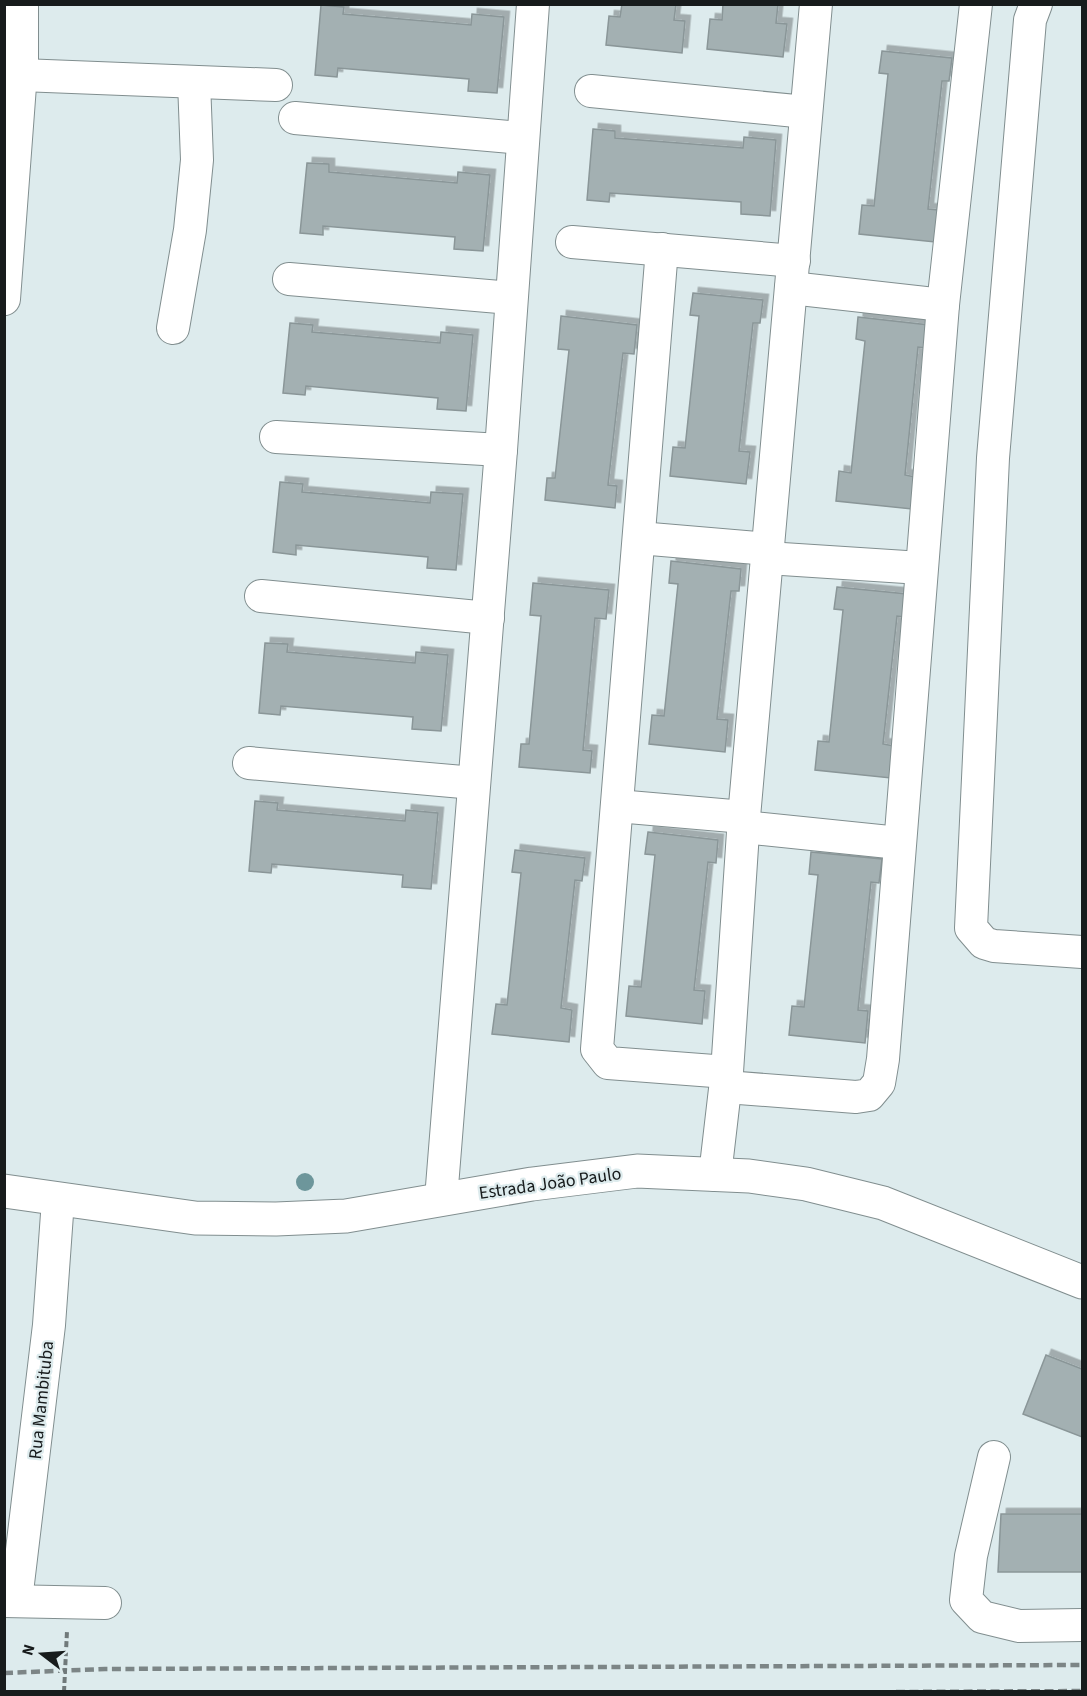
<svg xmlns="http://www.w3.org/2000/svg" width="1087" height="1696" font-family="'Source Sans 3',sans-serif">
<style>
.building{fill:#a3b0b2;stroke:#8a9698;stroke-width:1.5;filter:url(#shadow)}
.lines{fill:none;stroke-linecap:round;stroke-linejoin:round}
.minor-casing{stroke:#818e8f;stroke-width:34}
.major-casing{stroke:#818e8f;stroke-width:35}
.minor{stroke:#fff;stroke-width:32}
.major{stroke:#fff;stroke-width:33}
.rail{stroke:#7c8586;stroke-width:4.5;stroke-dasharray:9 4.5;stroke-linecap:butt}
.path-bridge{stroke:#70797a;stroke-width:4;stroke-dasharray:6 3;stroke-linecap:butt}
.tree{fill:#6d969b}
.labels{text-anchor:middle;stroke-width:4.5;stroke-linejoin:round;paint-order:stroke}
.street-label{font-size:18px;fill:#171b1c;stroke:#ddebed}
</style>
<defs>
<filter id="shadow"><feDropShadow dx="5.5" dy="-5.5" stdDeviation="0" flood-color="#0004"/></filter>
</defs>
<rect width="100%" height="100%" fill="#ddebed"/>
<g class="building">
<polygon points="622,4 676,4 674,20 685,21 682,53 606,45 609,16 620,17"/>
<polygon points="723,4 778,4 776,23 787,24 783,57 707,49 710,19 722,20"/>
<polygon points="321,5 344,7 343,14 471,25 472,14 504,17 497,93 468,91 469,79 338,68 337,77 315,75"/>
<polygon points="882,51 952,58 949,81 942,81 928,209 939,210 935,242 859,234 862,205 874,206 888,74 879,73"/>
<polygon points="593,129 615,131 615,138 743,148 744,137 776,140 770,216 741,214 741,202 610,193 609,202 587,200"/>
<polygon points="307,163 329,164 329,172 457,183 458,172 490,175 483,251 454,249 455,237 323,226 323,235 300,233"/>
<polygon points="693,293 763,300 760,323 753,323 739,451 750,452 746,484 670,476 673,447 685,448 699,316 690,315"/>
<polygon points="561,316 637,325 634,354 623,353 608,485 617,486 615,508 545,500 547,478 555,478 569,350 558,349"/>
<polygon points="858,317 929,325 926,348 918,347 905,475 915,477 912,509 836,501 839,471 851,473 865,341 856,339"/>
<polygon points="290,323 313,325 312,332 440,343 441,332 473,335 466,411 437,409 438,398 306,386 305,395 283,393"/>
<polygon points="280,482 303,484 302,492 430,503 431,492 463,494 456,570 427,568 428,557 296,545 296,555 273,552"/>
<polygon points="671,561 741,569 739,591 731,591 717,719 728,720 725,752 649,744 652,715 664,716 678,584 669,583"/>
<polygon points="533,583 609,590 606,619 595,618 583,750 592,751 590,773 519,767 521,744 529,744 541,616 530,615"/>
<polygon points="837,587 907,594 905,617 897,616 883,744 894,746 891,778 815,770 818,741 829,742 843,610 834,609"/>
<polygon points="265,643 288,644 287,652 415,663 416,652 448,655 441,731 412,729 413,717 281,706 280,715 259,713"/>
<polygon points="255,801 278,803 277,810 405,821 406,810 438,813 431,889 402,887 403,875 272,864 271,873 249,871"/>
<polygon points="648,832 718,840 716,863 708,862 694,990 705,991 702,1024 626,1016 629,986 641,987 655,855 645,854"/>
<polygon points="515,850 585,858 582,881 575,880 561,1008 572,1010 569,1042 492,1034 496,1004 507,1005 521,873 512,872"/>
<polygon points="811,852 882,859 879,883 871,882 858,1010 868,1011 865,1043 789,1035 792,1006 804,1007 818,875 809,874"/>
<polygon points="1046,1355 1082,1369 1082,1437 1023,1414"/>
<polygon points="1001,1514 1082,1514 1082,1572 998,1572"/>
</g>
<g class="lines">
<g class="minor-casing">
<g id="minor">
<polyline points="1036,4 1030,20 993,458 971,928 984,943 994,946 1082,952"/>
<polyline points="21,75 276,85"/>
<polyline points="591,91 806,112"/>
<polyline points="295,118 521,138"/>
<polyline points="572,242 794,261"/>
<polyline points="662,249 597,1049 608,1063 727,1072"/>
<polyline points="289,279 511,298"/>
<polyline points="791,288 943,305"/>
<polyline points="4,299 22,59 22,4"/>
<polyline points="173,328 190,230 197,160 194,82"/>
<polyline points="276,437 501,450"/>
<polyline points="639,538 768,549"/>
<polyline points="767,558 921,568"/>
<polyline points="261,596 488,618"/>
<polyline points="249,763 474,783"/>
<polyline points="617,806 744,817"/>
<polyline points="744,827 899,843"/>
<polyline points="726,1087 856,1097 869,1095 879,1083 883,1059 943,305 976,4"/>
<polyline points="715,1175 727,1072 744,817 816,4"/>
<polyline points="441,1199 501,450 533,4"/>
<polyline points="994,1457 971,1556 966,1600 982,1617 1019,1626 1082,1625"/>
<polyline points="16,1600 49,1325 58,1200"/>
<polyline points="4,1601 105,1603"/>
</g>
</g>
<g class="major-casing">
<polyline id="major" points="4,1191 195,1218 276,1219 346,1216 532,1184 637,1171 749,1176 806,1184 883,1203 1082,1282"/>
</g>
<use href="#minor" class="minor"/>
<use href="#major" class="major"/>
<g class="rail">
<polyline points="4,1673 105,1669 1082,1665"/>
<polyline points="896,1692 1082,1691"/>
</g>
<polyline class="path-bridge" points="64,1692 67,1631"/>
</g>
<circle class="tree" cx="305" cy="1182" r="9"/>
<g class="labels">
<g class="street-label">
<text transform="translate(550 1183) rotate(-8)" y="6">Estrada João Paulo</text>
<text transform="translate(41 1400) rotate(-84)" y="6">Rua Mambituba</text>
</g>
</g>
<rect width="1087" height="1696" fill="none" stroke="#171b1c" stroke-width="12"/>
<g transform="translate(42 1654) rotate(287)" stroke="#ddebed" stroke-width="4.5" paint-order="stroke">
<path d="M0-4.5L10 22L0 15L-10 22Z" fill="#171b1c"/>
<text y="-9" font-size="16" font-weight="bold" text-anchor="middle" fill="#171b1c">N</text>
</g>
</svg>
